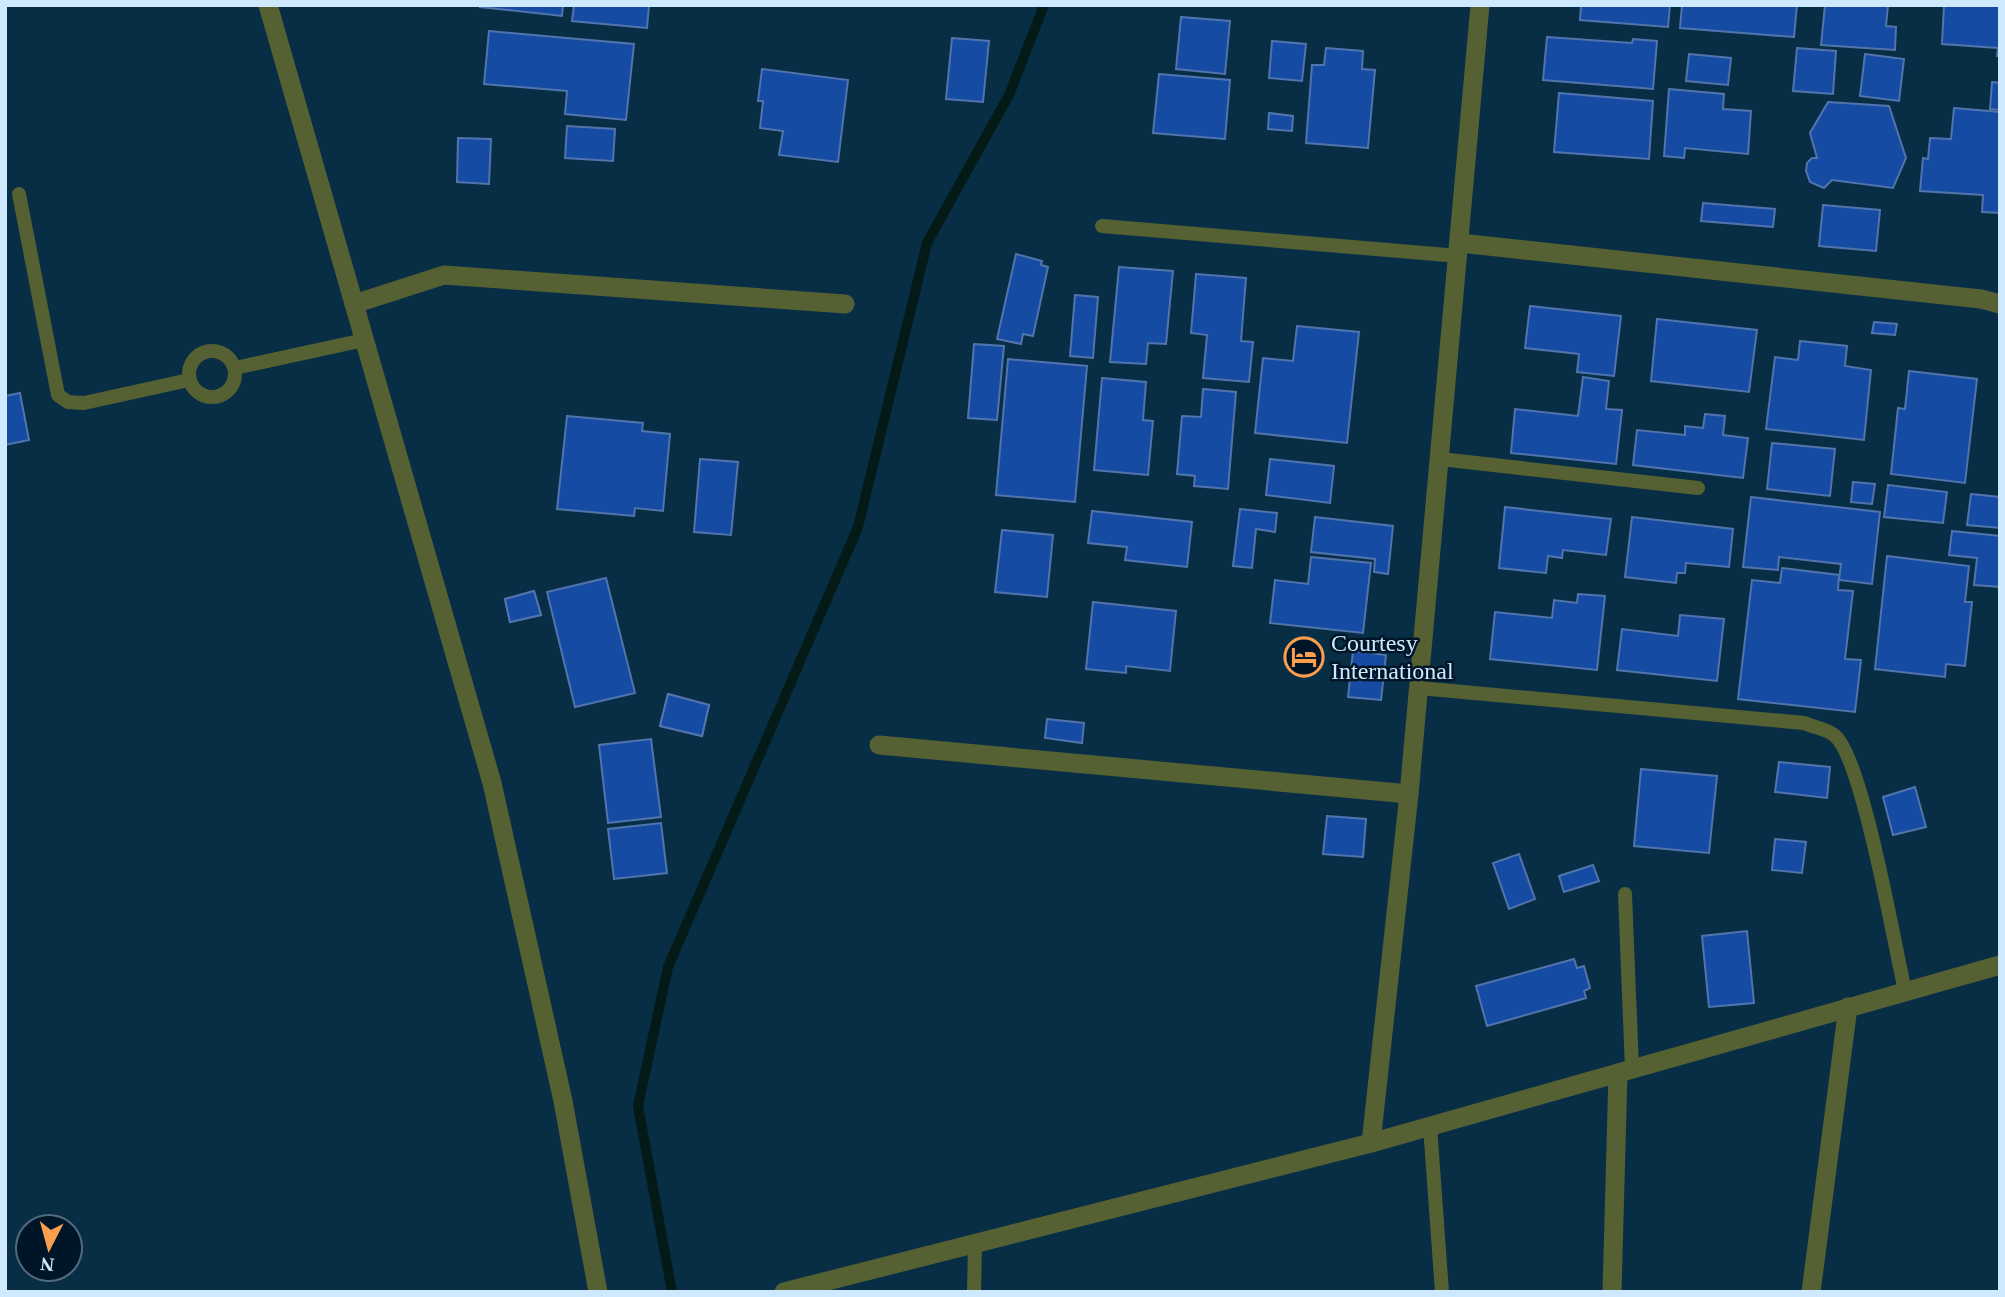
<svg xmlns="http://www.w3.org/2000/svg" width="2005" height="1297" font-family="Georgia,serif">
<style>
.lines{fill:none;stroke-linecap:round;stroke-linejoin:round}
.stream{stroke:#041a16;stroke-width:10}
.building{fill:#154ba3;stroke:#5174ad;stroke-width:2}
.service{stroke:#566133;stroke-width:14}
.minor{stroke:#566133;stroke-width:19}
.tertiary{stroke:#566133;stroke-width:19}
.labels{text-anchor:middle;stroke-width:5;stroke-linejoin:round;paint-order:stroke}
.poi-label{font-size:24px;fill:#cee9fd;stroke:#001527;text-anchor:start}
</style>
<rect width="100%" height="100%" fill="#082e45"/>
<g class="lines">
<polyline class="stream" points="672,1292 638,1106 668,967 858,527 927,243 1009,95 1044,5"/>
</g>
<g class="building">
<polygon points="480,5 563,5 562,16 480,7"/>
<polygon points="574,5 649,5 647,28 572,21"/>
<polygon points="1575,5 1670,5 1668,27 1580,20 1581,6"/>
<polygon points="1682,5 1797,5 1794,37 1680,28"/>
<polygon points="1825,5 1888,5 1886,26 1896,27 1895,50 1821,45"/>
<polygon points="1944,5 2000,5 2000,56 1997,56 1998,48 1942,44"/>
<polygon points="1181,17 1230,21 1225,74 1176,69"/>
<polygon points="489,31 634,44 626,120 565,114 567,91 484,84"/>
<polygon points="1547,37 1632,43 1633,39 1657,41 1653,89 1543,80"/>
<polygon points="952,38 989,41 983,102 946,99"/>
<polygon points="1272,41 1306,44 1302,81 1269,78"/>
<polygon points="1326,48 1363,51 1362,69 1375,70 1368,148 1306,143 1312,65 1324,65"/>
<polygon points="1797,48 1836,51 1833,94 1793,91"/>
<polygon points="1689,54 1731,58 1728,85 1686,81"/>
<polygon points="1865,54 1904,59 1899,101 1860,96"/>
<polygon points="762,69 848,80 838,162 779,155 783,131 760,128 763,101 758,101"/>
<polygon points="1159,74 1230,80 1225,139 1153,133"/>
<polygon points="1992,82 2000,83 2000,110 1990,109"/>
<polygon points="1669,89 1724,94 1723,109 1751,111 1748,154 1685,148 1684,158 1664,156"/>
<polygon points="1559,93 1653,101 1649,159 1554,152"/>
<polygon points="1828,102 1889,106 1906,158 1893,188 1832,180 1824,188 1810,182 1806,171 1807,163 1812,158 1817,158 1810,133"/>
<polygon points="1954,108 2000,112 2000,213 1982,212 1983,195 1920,191 1923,158 1928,159 1930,138 1951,139"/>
<polygon points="1269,113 1293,116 1292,131 1268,129"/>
<polygon points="567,126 615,129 613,161 565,158"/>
<polygon points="458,138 491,139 489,184 457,182"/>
<polygon points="1703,203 1775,209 1773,227 1701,221"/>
<polygon points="1823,205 1880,210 1876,251 1819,246"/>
<polygon points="1016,254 1042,261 1041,265 1048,267 1033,336 1023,334 1021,344 997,339"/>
<polygon points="1119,267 1173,271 1166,344 1148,343 1146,364 1110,362"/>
<polygon points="1196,274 1246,278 1241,341 1253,342 1249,382 1203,378 1207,335 1191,333"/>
<polygon points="1075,295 1098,297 1093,358 1070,356"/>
<polygon points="1530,306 1621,316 1614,376 1577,372 1579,354 1525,348"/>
<polygon points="1657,319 1757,330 1749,392 1651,381"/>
<polygon points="1874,322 1897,324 1895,335 1872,333"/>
<polygon points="1297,326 1359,332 1347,443 1255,433 1263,358 1293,361"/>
<polygon points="1800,341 1847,346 1845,366 1871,370 1864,440 1766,429 1775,357 1798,360"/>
<polygon points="974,344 1004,346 997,420 968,418"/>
<polygon points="1008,359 1087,366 1075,502 996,495"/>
<polygon points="1909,371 1977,379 1965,483 1891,474 1898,408 1905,409"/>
<polygon points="1583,377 1609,381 1606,409 1622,410 1616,464 1511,453 1515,409 1578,416"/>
<polygon points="1102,378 1146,382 1143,420 1153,421 1148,475 1094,470"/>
<polygon points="1203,389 1236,392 1228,489 1194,486 1195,476 1177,474 1182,416 1201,417"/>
<polygon points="20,393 29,440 5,445 5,396"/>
<polygon points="1705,414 1725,416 1723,435 1748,438 1743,478 1633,465 1637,430 1685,435 1685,426 1703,428"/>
<polygon points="567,416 643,423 642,431 670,434 663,511 635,508 634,516 557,509"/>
<polygon points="1772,443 1835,449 1830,496 1767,489"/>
<polygon points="700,459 738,462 731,535 694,532"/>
<polygon points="1270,459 1334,466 1330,503 1266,495"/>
<polygon points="1853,482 1875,484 1872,504 1851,502"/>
<polygon points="1888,485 1947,492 1943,523 1884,517"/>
<polygon points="1971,494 2000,497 2000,528 1967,525"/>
<polygon points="1751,497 1880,512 1872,584 1839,580 1841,564 1779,557 1778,570 1743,567"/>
<polygon points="1505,507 1611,519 1606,555 1563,550 1562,558 1548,556 1546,573 1499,568"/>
<polygon points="1240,509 1277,513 1275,532 1256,529 1252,568 1233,566"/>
<polygon points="1092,511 1192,522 1187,567 1125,560 1127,547 1088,543"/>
<polygon points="1315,517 1393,526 1388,574 1374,572 1375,559 1311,552"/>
<polygon points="1632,517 1733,529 1729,567 1686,563 1685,573 1677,573 1676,583 1625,577"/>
<polygon points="1002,530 1053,535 1047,597 995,592"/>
<polygon points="1952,531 2000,536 2000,587 1974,585 1977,558 1949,555"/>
<polygon points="1887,556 1969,566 1965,602 1972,602 1965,666 1946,664 1945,677 1875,669"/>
<polygon points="1311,557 1371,563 1363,633 1270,623 1275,580 1308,584"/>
<polygon points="1782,568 1839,575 1838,590 1853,591 1845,659 1861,660 1855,712 1738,699 1752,580 1780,583"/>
<polygon points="606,578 635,693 575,707 547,592"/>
<polygon points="534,591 541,615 510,622 505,599"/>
<polygon points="534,591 541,615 510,622 505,599"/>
<polygon points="1578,594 1605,596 1597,670 1490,659 1495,612 1552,618 1554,600 1577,603"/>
<polygon points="1093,602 1176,611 1170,671 1126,666 1126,673 1086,669"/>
<polygon points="1680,615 1724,619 1717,681 1617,670 1622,629 1678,636"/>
<polygon points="1353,651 1386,655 1381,700 1348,697"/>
<polygon points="668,694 709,705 702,736 660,726"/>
<polygon points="668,694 709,705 702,736 660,726"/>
<polygon points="1047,719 1084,723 1082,743 1045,738"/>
<polygon points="651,739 661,817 608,823 599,745"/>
<polygon points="1779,762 1830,767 1827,798 1775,792"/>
<polygon points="1641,769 1717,776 1709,853 1634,846"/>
<polygon points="1915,787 1926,827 1893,835 1883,797"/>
<polygon points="1327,816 1366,819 1363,857 1323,854"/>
<polygon points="661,823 667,873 614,879 608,829"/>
<polygon points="1775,839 1806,842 1802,873 1772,870"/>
<polygon points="1519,854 1535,899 1509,909 1493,863"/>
<polygon points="1593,865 1599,881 1564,892 1559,876"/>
<polygon points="1747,931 1754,1003 1709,1007 1702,936"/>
<polygon points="1574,959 1577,968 1584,966 1590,988 1584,991 1586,998 1487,1026 1476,986"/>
</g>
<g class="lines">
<g class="service">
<polyline points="19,194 58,395 68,402 84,403 189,380"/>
<polyline points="1102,226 1459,256"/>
<circle cx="212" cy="374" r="23"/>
<polyline points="235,368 364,340"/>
<polyline points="1440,459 1698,488"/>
<path d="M1419,688l385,35c9,4 23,6 30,12 28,20 61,213 71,256"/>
<polyline points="1625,894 1632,1069"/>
<polyline points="1430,1126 1442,1292"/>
<polyline points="974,1292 975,1243"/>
</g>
<g class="minor">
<polyline points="268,5 492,783 563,1101 598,1292"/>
<polyline points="1460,243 1981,299 2000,304"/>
<polyline points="354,304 444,275 845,304"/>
<polyline points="879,745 1409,794"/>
<polyline points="1371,1143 1409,794 1480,5"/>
<polyline points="1612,1292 1618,1073"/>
<polyline points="1811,1292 1848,1007"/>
</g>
<polyline class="tertiary" points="784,1292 1371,1143 2000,965"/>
</g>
<defs>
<g id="hotel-ring" transform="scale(2.0125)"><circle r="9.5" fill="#001527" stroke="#fa9f4e" stroke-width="1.5"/><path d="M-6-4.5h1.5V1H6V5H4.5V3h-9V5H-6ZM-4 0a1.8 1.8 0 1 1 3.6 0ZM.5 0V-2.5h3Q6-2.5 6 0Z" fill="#fa9f4e"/></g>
</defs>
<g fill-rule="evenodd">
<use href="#hotel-ring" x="1304" y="657"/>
</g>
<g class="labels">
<g class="poi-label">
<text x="1331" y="651">Courtesy<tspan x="1331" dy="28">International</tspan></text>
</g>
</g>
<rect width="2005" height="1297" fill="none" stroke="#cee9fd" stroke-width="14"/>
<g transform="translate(49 1248) rotate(186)"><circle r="33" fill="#001527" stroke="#526a7d" stroke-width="2"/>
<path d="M0-5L12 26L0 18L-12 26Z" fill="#fa9f4e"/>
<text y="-10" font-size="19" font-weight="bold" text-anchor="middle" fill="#cee9fd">N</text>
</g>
</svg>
